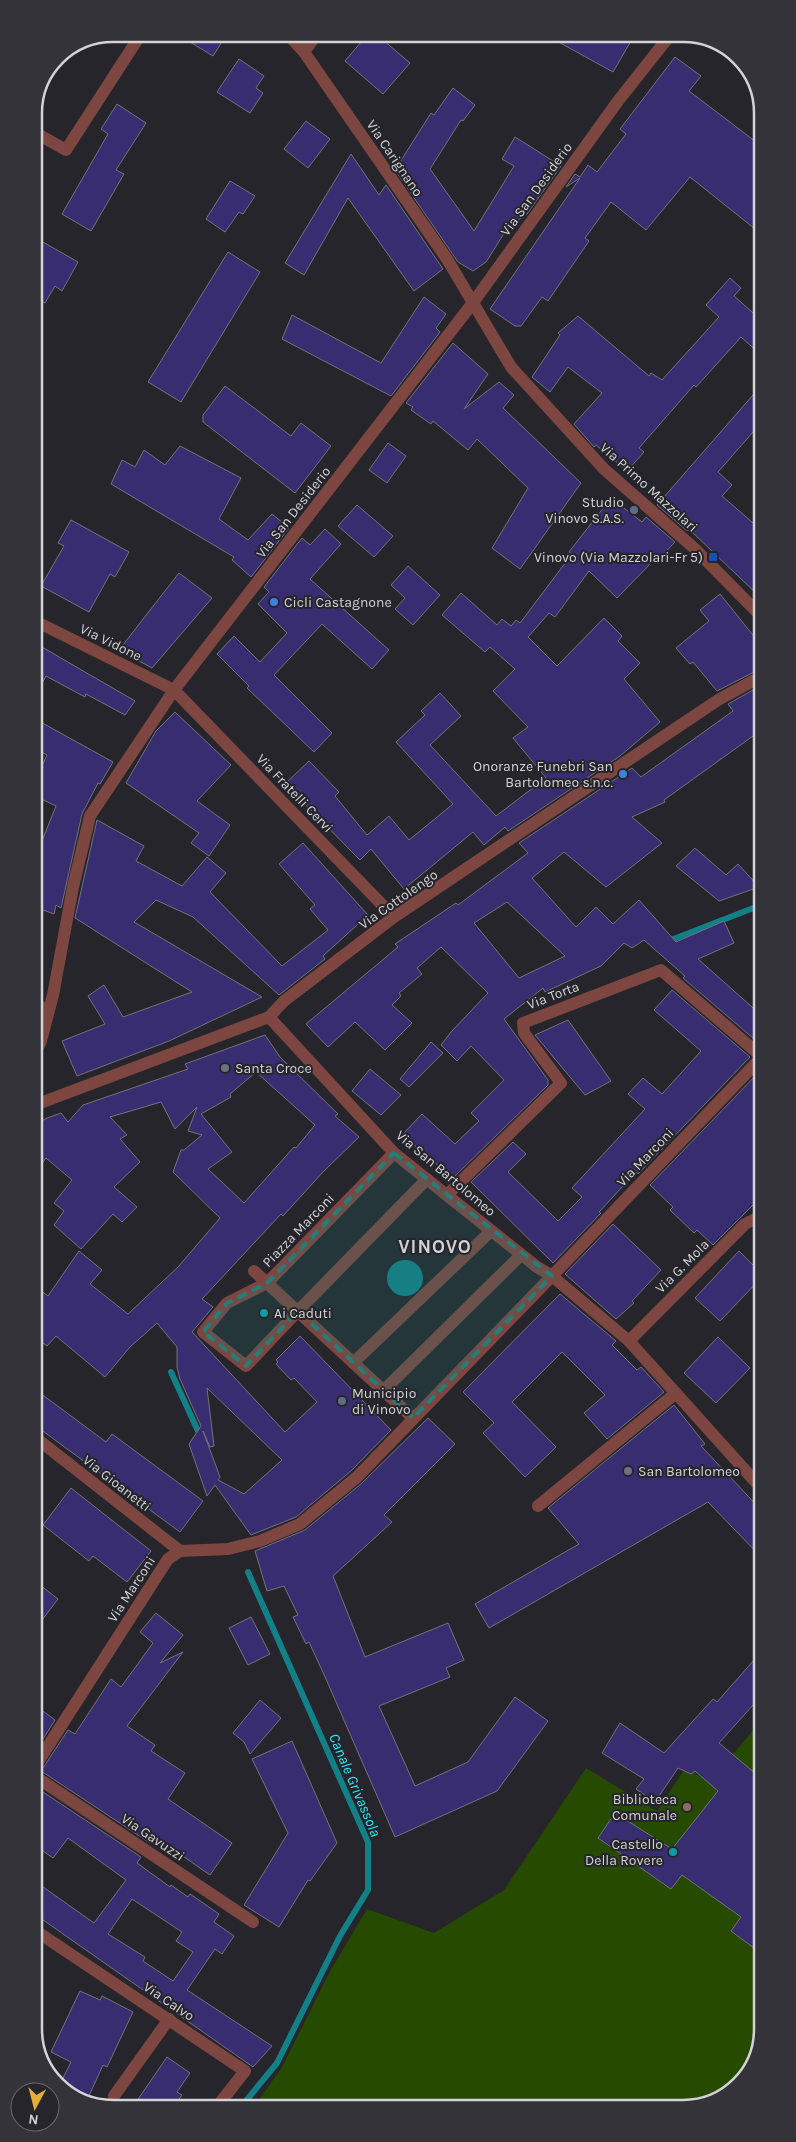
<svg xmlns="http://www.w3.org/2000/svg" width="796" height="2142" font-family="Karla,sans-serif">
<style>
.green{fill:#264a00}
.water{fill:#128087}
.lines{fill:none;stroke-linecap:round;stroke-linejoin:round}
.stream{stroke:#128087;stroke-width:6}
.building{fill:#382d70;stroke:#737379;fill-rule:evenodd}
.pedestrian{stroke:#7e4641;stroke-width:12}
.minor{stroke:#7e4641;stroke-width:12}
.marked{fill:#237f78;fill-opacity:0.2;stroke:#237f78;stroke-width:4;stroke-dasharray:10 6;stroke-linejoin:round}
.service-dot{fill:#5c6f8a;stroke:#25252b;stroke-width:2}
.transit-dot{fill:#1a4fb4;stroke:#25252b;stroke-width:2}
.shop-dot{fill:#3f7fe0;stroke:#25252b;stroke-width:2}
.worship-dot{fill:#6b7280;stroke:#25252b;stroke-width:2}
.culture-dot{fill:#0f9aa8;stroke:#25252b;stroke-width:2}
.education-dot{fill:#8d6e63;stroke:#25252b;stroke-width:2}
.labels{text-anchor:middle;stroke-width:4;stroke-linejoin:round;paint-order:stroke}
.street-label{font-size:14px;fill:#d3d2d6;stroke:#25252b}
.poi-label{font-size:14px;fill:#d3d2d6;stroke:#25252b;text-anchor:end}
.water-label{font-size:15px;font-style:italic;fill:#24ebf8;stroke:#25252b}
.district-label{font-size:19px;font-weight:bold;letter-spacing:1px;fill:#d3d2d6;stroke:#25252b}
.rim{fill:none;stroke:#d3d2d6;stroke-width:2.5}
</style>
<rect width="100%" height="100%" fill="#25252b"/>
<polygon class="green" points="762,1720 762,2029 746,2077 703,2105 254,2107 282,2067 329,1973 367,1909 434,1933 504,1890 586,1768 657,1811 686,1767 709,1782"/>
<circle class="water" cx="405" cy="1278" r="18"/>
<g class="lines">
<g class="stream">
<polyline points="666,942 761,905"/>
<polyline points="171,1372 198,1431"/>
<polyline points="241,2107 277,2063 340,1936 368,1890 368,1842 248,1572"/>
</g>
</g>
<g class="building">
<polygon points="177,34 227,34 213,56"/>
<polygon points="368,34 376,34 410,63 383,94 345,61"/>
<polygon points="544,34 635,34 613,72"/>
<polygon points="675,57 701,76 689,91 760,145 760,233 690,177 646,230 611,202 585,238 589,241 548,301 542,297 521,326 515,326 490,309 580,178 566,187 575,174 580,177 588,165 597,172 626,134 620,129"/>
<polygon points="239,59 264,76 256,88 263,93 250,113 217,92"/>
<polygon points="453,88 475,105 463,121 461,120 430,169 474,231 514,166 502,159 515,137 561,166 527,214 508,227 486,262 473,271 458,262 395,170 431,113 434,115"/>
<polygon points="117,104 146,123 116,170 124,174 91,231 62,214 108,134 101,129"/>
<polygon points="306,121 330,139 308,168 284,149"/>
<polygon points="351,154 379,195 386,185 443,269 414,291 348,198 304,275 285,263"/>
<polygon points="230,181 255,196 243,214 239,212 225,232 206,219"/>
<polygon points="34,237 78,262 62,291 55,286 45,303 34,297"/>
<polygon points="228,252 260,272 181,402 148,382"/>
<polygon points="730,278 741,288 734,296 760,319 760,354 741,337 696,387 694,385 639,448 644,452 627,471 596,445 594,447 574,424 602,393 568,367 550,392 532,377 560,335 558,333 578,316 649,376 651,373 662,380 719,317 706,305"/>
<polygon points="424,297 446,314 436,328 440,332 391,396 282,339 292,315 381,363"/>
<polygon points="453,343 488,374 464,409 499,382 514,395 503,408 581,483 520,569 492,548 528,488 477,439 468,450 433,421 431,424 411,410 413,407 406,403"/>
<polygon points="225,386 291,436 301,423 331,446 295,493 203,422 203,415"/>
<polygon points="760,387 760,424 718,472 732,485 722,496 760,529 760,597 691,531 686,530 657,505"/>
<polygon points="388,443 406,456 387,483 369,470"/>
<polygon points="180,446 241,478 219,519 248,540 272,514 289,528 251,577 232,560 234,557 111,484 122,460 135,467 144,450 165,465"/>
<polygon points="611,498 642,522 646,517 675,542 657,561 655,559 617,598 589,571 555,617 549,613 528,637 557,666 604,618 622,636 618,641 640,663 624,679 660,722 620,756 508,831 505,827 484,845 473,832 404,889 371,849 360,860 285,784 309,761 339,792 335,796 367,835 389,816 409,840 453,804 396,742 425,715 421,711 440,693 461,716 430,745 496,816 546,778 513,738 528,727 493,691 515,669 490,647 485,652 442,615 461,593 497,625 502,619 511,626 516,620 520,623 572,554 569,552"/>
<polygon points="357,505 393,536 374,557 338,526"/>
<polygon points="71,520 129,552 115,577 110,574 89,612 41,586 64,546 58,543"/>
<polygon points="325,529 341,544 310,579 389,650 372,669 322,624 274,675 332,733 314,752 247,688 249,686 217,654 234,636 260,662 287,633 258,604 269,592 264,587 302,538 310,545"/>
<polygon points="408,566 440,595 413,625 395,609 405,598 391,585"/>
<polygon points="179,573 212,598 152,668 119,650"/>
<polygon points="720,594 760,644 760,669 717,691 693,662 690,664 676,648 709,621 700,610"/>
<polygon points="35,643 135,701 125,715 86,694 85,697 46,676 35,696"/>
<path d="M760,686v45l-96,69 1,2 -33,15 30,26 -56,44 -42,-35 -32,26 44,49 20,-20 17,17 26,-24 37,42 48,-21 10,22 -36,16 63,56v30l-78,-67 2,-2 -41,-36 -12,8 -8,-5 -23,23 -56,26 -2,-4 -39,31 44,61v5l-95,93 -51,-43 20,-21 33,30 24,-23 -8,-8 33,-33 -33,-34 -14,15 -16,-16 10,-13 37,-39 -47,-46 -24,21 5,6 -23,19 2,3 -9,9 20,18 -27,27 -30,-28 -27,25 -22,-23 92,-77 -3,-3 61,-41 2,2 70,-52 -9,-10 113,-75 9,9 92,-66 -5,-7zM507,902l58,54 -46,22 -45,-55z"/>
<polygon points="175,712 231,765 197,801 230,825 209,856 191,843 199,833 126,783 156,731"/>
<polygon points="35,719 113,762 100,784 98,783 82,814 61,908 56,905 54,914 35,907 35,844 40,846 56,806 35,796 35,781 47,755 35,748"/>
<polygon points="97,820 144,846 136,861 182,886 207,857 226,873 210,892 282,966 328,930 310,909 315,905 279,864 303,843 368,915 323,956 325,959 279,995 193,917 156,900 134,922 262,997 169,1041 77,1076 62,1041 105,1024 88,996 104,985 123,1017 192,992 75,918"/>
<polygon points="695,848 726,875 738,864 759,887 719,901 676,866"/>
<polygon points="672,990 750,1057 638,1174 636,1172 599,1212 601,1213 553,1263 471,1182 513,1142 526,1154 508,1172 558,1221 582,1197 572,1188 645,1109 628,1094 643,1078 662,1094 701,1051 654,1010"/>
<polygon points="568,1020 611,1081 585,1095 535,1035"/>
<path d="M265,1035l15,22 58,57 -3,2 24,21 -36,35 -40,44 -2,-2 -79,85 11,8 -21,25 93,100 32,-30 -23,-24 -3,2 -15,-16 2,-2 -2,-2 24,-24 91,94 -40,41 -55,46 -45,18 -36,-50 -8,11 -18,-52 12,-18 -21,-47 -3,-12v-20l-20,-24 -27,24 -25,30 -49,-41 -9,10 -11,-8v-51l12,9 31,-45 23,19 -12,14 38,30 50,-47 42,-49 -47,-46 8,-22h3l18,-15 -14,-4 9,-24 -22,22 -14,-27 -51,15 17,18 -7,4 20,23 -26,25 23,20 -15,15 -9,-8 -32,35 -27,-24 10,-14 -10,-8 18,-23 -26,-22 -11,15v-48l12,-7 14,-5 7,9 15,-17 105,-36 -3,-5zM256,1072l59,53 -19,23 -2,-1 -50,56 -36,-34 24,-17 -31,-38 30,-17 -1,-3zM207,1388l75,72 -38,34 -26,-14 2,-3 -17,-46 7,16 4,-1z"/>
<polygon points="431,1042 443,1053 409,1087 400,1079"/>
<polygon points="370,1069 401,1095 381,1115 352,1091"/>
<polygon points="761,1070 761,1197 713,1245 697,1230 694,1233 670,1210 673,1207 650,1185"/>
<polygon points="613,1224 661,1270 632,1301 634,1303 616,1319 565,1274"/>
<polygon points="739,1251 761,1273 761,1278 720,1321 695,1298"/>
<polygon points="560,1294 616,1341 612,1345 637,1370 641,1367 664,1392 607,1439 584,1413 605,1395 562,1352 512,1402 556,1447 525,1477 483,1433 494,1423 463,1392"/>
<polygon points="718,1337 750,1368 716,1403 684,1373"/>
<polygon points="36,1390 106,1442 112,1434 203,1501 180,1532 36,1426"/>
<polygon points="674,1405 705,1444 701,1446 762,1511 762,1558 708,1502 489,1628 475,1604 579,1544 548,1508"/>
<polygon points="428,1418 455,1444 384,1515 392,1522 333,1576 365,1657 448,1623 464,1660 446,1668 450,1677 379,1706 415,1786 468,1762 515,1697 548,1721 497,1791 395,1837 326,1679 309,1642 306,1644 293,1617 298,1615 284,1586 267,1591 255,1551 305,1530 362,1483"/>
<polygon points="71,1488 151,1551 127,1582 93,1556 89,1561 43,1525"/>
<polygon points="36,1582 58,1599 36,1628"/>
<polygon points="156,1613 183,1635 160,1663 183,1652 127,1726 155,1745 151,1751 185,1773 168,1799 232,1843 210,1875 154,1836 150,1843 41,1771 68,1730 75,1734 111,1679 121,1687 153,1643 140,1632"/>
<polygon points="251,1617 270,1654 248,1665 229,1628"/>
<polygon points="762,1651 762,1695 719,1743 762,1779 762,1937 754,1948 731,1931 741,1917 682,1875 671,1889 598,1838 615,1813 672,1849 718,1791 695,1771 691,1774 678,1768 655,1802 636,1789 644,1779 602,1753 620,1723 664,1753 713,1699 717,1702"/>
<polygon points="260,1700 281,1718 250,1754 244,1742 233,1733"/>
<polygon points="36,1706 55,1720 36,1750"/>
<polygon points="292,1741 337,1843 310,1881 308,1880 279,1927 244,1905 288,1833 252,1759"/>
<path d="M43,1792l98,65 -4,6 33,24 1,-2 17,12 2,-3 29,20 -5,8 20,14 -12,18 -7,-5 -28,41 85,56 -19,21 -217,-152v-33l58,41 32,-43 -58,-42 -15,20 -17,-12v-45zM132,1899l50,33 -6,9 17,11 -20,29 -30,-20 2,-4 -37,-23z"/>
<polygon points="80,1991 100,2000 102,1996 133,2012 107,2067 103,2065 87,2100 65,2092 60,2084 71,2062 51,2052"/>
<polygon points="167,2057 190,2073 177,2092 182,2095 173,2108 132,2108"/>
</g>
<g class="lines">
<g class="pedestrian">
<polyline points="447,1195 561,1083 524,1033 523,1023 661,970 761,1056"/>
<polyline points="254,1271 413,1418"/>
<polyline points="552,1276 761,1058"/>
<polyline points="298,1311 427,1179"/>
<polyline points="629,1341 761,1488"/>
<polyline points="353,1363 491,1231"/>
<polyline points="383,1391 521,1255"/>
<polyline points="538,1506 676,1393"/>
</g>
<g class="minor">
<polyline points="287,34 304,52 447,259 511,367 604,469 694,548 760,615"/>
<polyline points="304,52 317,34"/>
<polyline points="34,132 66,150 141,34"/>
<polyline points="35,621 174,690 394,917"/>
<polyline points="35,1003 48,1011"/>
<polyline points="269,1017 394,1153 537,1267 552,1276 629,1341 745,1224 761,1216"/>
<polyline points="35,1053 41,1041 53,995 73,887 90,816 174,690 472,304 618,101 671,34"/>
<polyline points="35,1105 269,1017 284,1001 394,917 718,700 760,677"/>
<polyline points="298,1311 246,1366 203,1332 227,1303 267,1283 394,1153"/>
<polyline points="36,1438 180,1551"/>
<polyline points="36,1765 168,1559 180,1551 228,1549 260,1541 300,1524 357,1477 552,1276"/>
<polyline points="36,1777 253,1922"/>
<polyline points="36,1931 245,2071 216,2108"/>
<polyline points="114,2096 169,2019"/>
</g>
</g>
<path class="marked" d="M394,1153l158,123 -139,142 -115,-107 -52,55 -43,-34 24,-29 40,-20z"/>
<g class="service-dot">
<circle cx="634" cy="510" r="5"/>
<circle cx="342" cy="1401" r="5"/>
</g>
<rect class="transit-dot" x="708" y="552" width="10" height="10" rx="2.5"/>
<g class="shop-dot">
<circle cx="274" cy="602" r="5"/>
<circle cx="623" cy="774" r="5"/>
</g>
<g class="worship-dot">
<circle cx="225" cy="1068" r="5"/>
<circle cx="628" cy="1471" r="5"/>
</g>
<g class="culture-dot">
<circle cx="264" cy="1313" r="5"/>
<circle cx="673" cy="1852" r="5"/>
</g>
<circle class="education-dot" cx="687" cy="1807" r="5"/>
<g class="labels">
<g class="street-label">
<text transform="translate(395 158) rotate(56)" y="5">Via Carignano</text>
<text transform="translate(536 189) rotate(-54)" y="5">Via San Desiderio</text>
<text transform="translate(649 487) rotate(42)" y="5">Via Primo Mazzolari</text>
<text transform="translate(293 512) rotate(-52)" y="5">Via San Desiderio</text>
<text transform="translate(111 642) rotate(26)" y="5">Via Vidone</text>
<text transform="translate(295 793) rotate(46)" y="5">Via Fratelli Cervi</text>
<text transform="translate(398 899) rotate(-35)" y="5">Via Cottolengo</text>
<text transform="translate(553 995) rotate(-21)" y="5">Via Torta</text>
<text transform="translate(645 1157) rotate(-46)" y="5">Via Marconi</text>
<text transform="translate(446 1173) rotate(40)" y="5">Via San Bartolomeo</text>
<text transform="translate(298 1230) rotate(-46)" y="5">Piazza Marconi</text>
<text transform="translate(682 1266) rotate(-45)" y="5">Via G. Mola</text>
<text transform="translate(117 1483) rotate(38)" y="5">Via Gioanetti</text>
<text transform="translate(131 1589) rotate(-57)" y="5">Via Marconi</text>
<text transform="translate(153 1837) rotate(34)" y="5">Via Gavuzzi</text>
<text transform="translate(169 2001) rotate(34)" y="5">Via Calvo</text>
</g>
<g class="poi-label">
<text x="624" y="507">Studio<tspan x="624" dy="16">Vinovo S.A.S.</tspan></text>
<text x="703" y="562">Vinovo (Via Mazzolari-Fr 5)</text>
<text x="284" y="607" text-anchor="start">Cicli Castagnone</text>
<text x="613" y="771">Onoranze Funebri San<tspan x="613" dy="16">Bartolomeo s.n.c.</tspan></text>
<text x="235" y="1073" text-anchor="start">Santa Croce</text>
<text x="274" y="1318" text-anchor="start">Ai Caduti</text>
<text x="352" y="1398" text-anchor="start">Municipio<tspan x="352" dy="16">di Vinovo</tspan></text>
<text x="638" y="1476" text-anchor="start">San Bartolomeo</text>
<text x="677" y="1804">Biblioteca<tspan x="677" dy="16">Comunale</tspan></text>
<text x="663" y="1849">Castello<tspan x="663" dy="16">Della Rovere</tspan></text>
</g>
<g class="water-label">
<text transform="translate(355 1785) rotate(67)" y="5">Canale Grivassola</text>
</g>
<g class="district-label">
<text x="435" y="1253">VINOVO</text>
</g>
</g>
<path d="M0 0H796V2142H0ZM113 42H683A71 71 0 0 1 754 113V2029A71 71 0 0 1 683 2100H113A71 71 0 0 1 42 2029V113A71 71 0 0 1 113 42Z" fill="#333339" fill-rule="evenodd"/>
<path class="rim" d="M113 42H683A71 71 0 0 1 754 113V2029A71 71 0 0 1 683 2100H113A71 71 0 0 1 42 2029V113A71 71 0 0 1 113 42Z"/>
<g transform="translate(35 2107) rotate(187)"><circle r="24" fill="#25252b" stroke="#6b6a6f"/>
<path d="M0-4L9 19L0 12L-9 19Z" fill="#e3ae34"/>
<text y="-8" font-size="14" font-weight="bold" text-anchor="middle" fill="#d3d2d6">N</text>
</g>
</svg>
